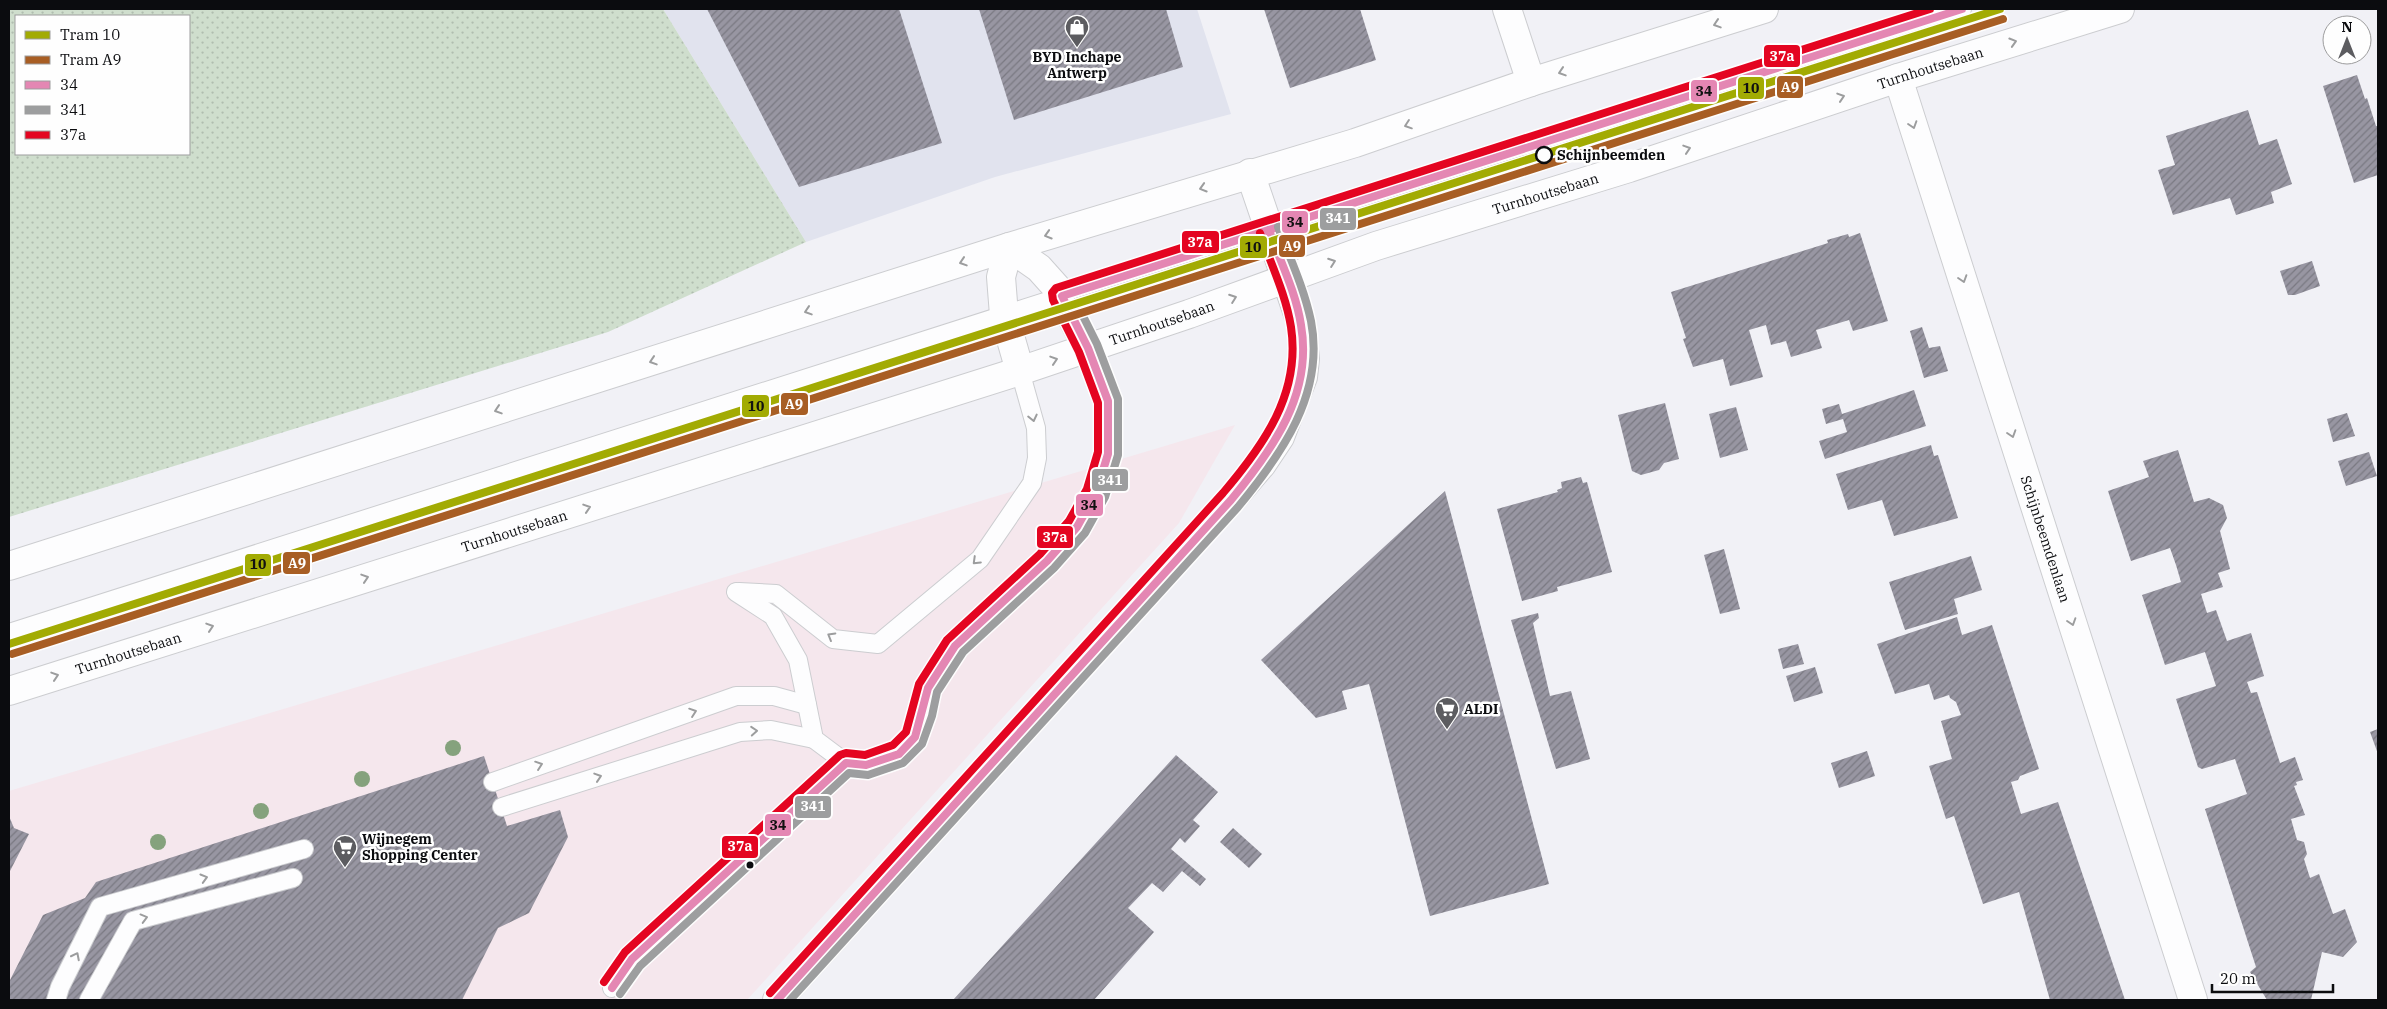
<svg xmlns="http://www.w3.org/2000/svg" width="2387" height="1009" font-family="'IBM Plex Serif',serif">
<style>
.commercial{fill:#f5e7ed}
.built{fill:#e1e3ee}
.grass{fill:url(#grass-dots);fill-rule:evenodd}
.building{fill:url(#building-hatch)}
.lines{fill:none;stroke-linecap:round;stroke-linejoin:round}
.lane-casing{stroke:#cccdd0;stroke-width:20}
.street-casing{stroke:#cccdd0;stroke-width:30}
.secondary-casing{stroke:#cccdd0;stroke-width:30}
.lane{stroke:#fdfdfe;stroke-width:18}
.street{stroke:#fdfdfe;stroke-width:28}
.secondary{stroke:#fdfdfe;stroke-width:28}
.bus-1-casing{stroke:#fefefe;stroke-width:11}
.bus-2-casing{stroke:#fefefe;stroke-width:11}
.bus-3-casing{stroke:#fefefe;stroke-width:11}
.bus-1{stroke:#e487b3;stroke-width:8}
.bus-2{stroke:#9d9e9f;stroke-width:8}
.bus-3{stroke:#e40521;stroke-width:8}
.tram-1-casing{stroke:#fefefe;stroke-width:11}
.tram-2-casing{stroke:#fefefe;stroke-width:11}
.tram-1{stroke:#a2ab03;stroke-width:8}
.tram-2{stroke:#a85e24;stroke-width:8}
.tree{fill:#85a27d}
.oneway{stroke:#9c9d9e}
.stop-dot{fill:#fefefe;stroke:#0b0c0f;stroke-width:2.5}
.bus-dot{fill:#0b0c0f;stroke:#fefefe;stroke-width:2}
.labels{text-anchor:middle;stroke-width:5;stroke-linejoin:round;paint-order:stroke}
.poi-label{font-size:14px;font-weight:bold;fill:#0b0c0f;stroke:#fefefe;text-anchor:start}
.street-label{font-size:14px;fill:#0b0c0f;stroke:#fefefe}
.stop-label{font-size:14px;font-weight:bold;fill:#0b0c0f;stroke:#fefefe;text-anchor:start}
.line-badge{stroke:#fefefe;stroke-width:2}
.badge-label{font-size:14px;text-anchor:middle;font-weight:bold;fill:#fff}
.pale-badge-label{font-size:14px;text-anchor:middle;font-weight:bold;fill:#111}
</style>
<defs>
<pattern id="grass-dots" width="8" height="8" patternUnits="userSpaceOnUse" patternTransform="scale(1.25)"><rect width="8" height="8" fill="#cfdecd"/><path d="M2 2h.1M6 6h.1" fill="none" stroke="#b0bdaf" stroke-width="1.8" stroke-linecap="round"/></pattern>
<pattern id="building-hatch" width="6" height="6" patternUnits="userSpaceOnUse" patternTransform="scale(1.25)"><rect width="6" height="6" fill="#9896a2"/><path d="M-1 1l2-2M0 6l6-6M5 7l2-2" fill="none" stroke="#7a7982"/></pattern>
</defs>
<rect width="100%" height="100%" fill="#f1f1f6"/>
<polygon class="commercial" points="1235,425 1179,523 747,1000 9,1000 9,791"/>
<polygon class="built" points="663,9 1197,9 1231,114 995,177 806,242"/>
<path class="grass" d="M9,9h654l143,233 -198,90 -599,185zM16,16h173v138h-173z"/>
<g class="building">
<polygon points="707,9 899,9 942,143 799,187"/>
<polygon points="979,9 1166,9 1183,67 1014,120"/>
<polygon points="1264,9 1360,9 1376,60 1290,88"/>
<polygon points="2357,75 2365,99 2367,98 2376,126 2378,126 2378,175 2354,183 2323,86"/>
<polygon points="2248,110 2259,145 2277,139 2292,184 2271,192 2274,203 2236,215 2230,198 2173,215 2158,170 2175,165 2166,136"/>
<polygon points="1860,233 1888,321 1853,331 1849,320 1816,330 1822,348 1791,357 1786,341 1771,345 1766,325 1749,330 1763,377 1730,386 1723,359 1693,367 1683,339 1686,338 1671,292 1825,244 1828,243 1827,240 1848,234 1849,237"/>
<polygon points="2312,261 2320,286 2295,295 2288,295 2280,271"/>
<polygon points="1922,327 1929,348 1940,346 1948,371 1924,378 1910,331"/>
<polygon points="1914,390 1926,426 1825,459 1819,441 1847,432 1843,419 1826,424 1822,409 1839,404 1842,414"/>
<polygon points="1665,403 1679,459 1664,463 1659,470 1641,475 1632,471 1618,415"/>
<polygon points="1736,407 1748,450 1720,458 1709,414"/>
<polygon points="2347,413 2355,436 2333,442 2327,419"/>
<polygon points="1931,445 1934,456 1938,455 1958,518 1894,536 1882,500 1848,510 1836,474"/>
<polygon points="2178,450 2194,502 2209,498 2223,505 2227,518 2220,531 2230,569 2218,573 2223,587 2201,594 2207,613 2216,610 2227,641 2251,633 2264,676 2247,682 2251,693 2257,692 2280,763 2295,757 2303,780 2296,782 2297,785 2294,786 2305,815 2291,819 2297,840 2304,842 2307,854 2304,859 2310,878 2319,874 2333,914 2345,909 2357,942 2343,957 2322,952 2311,1000 2267,1000 2250,972 2256,967 2205,809 2247,794 2235,759 2202,769 2198,767 2176,699 2216,686 2205,652 2165,665 2142,595 2181,582 2176,565 2170,548 2131,561 2108,491 2149,477 2143,461"/>
<polygon points="2369,452 2377,476 2346,486 2338,461"/>
<polygon points="1581,477 1583,483 1587,482 1612,572 1557,587 1558,591 1522,601 1497,509 1558,492 1557,490 1562,488 1561,482"/>
<polygon points="1445,491 1549,884 1430,916 1369,684 1342,691 1347,709 1316,718 1261,660"/>
<polygon points="1724,549 1740,609 1720,614 1704,555"/>
<polygon points="1971,556 1982,590 1954,599 1958,614 1905,630 1889,582"/>
<polygon points="1538,613 1539,618 1533,623 1550,696 1571,691 1590,759 1556,769 1511,620"/>
<polygon points="1957,617 1962,635 1992,625 2039,769 2020,776 2018,780 2011,782 2021,814 2058,802 2125,1000 2050,1000 2019,892 1983,904 1954,816 1946,819 1929,766 1952,759 1941,721 1961,715 1956,702 1950,698 1949,695 1934,700 1929,684 1895,694 1877,644"/>
<polygon points="1798,644 1804,664 1783,669 1778,649"/>
<polygon points="1815,667 1823,693 1794,702 1786,676"/>
<polygon points="2378,729 2378,754 2370,732"/>
<polygon points="1867,751 1875,776 1839,788 1831,763"/>
<polygon points="1176,755 1218,792 1193,820 1200,826 1185,843 1180,838 1171,849 1206,879 1200,886 1182,871 1163,892 1152,883 1128,908 1154,932 1094,1000 953,1000"/>
<polygon points="484,756 507,826 560,810 568,837 529,913 498,928 462,1000 9,1000 9,982 43,915 85,898 96,882"/>
<polygon points="9,816 14,828 29,834 9,873"/>
<polygon points="1233,828 1262,854 1249,868 1220,842"/>
</g>
<g class="lines">
<g class="lane-casing">
<g id="lane">
<polyline points="736,592 773,616 798,660 814,739 846,763 866,765 899,754 915,737 923,713 928,688 955,646 1014,592 1077,527 1096,493 1108,454 1108,401 1088,348"/>
<polyline points="739,592 776,594 833,639 878,644 980,559 1032,483 1037,458 1036,428 1020,371"/>
<polyline points="9,633 1962,9"/>
<polyline points="493,782 736,696 774,696 807,705"/>
<polyline points="502,807 740,732 771,730 814,739"/>
<polyline points="612,988 632,959 846,763"/>
<polyline points="56,1000 60,987 100,907 304,849"/>
<polyline points="89,1000 133,921 293,878"/>
</g>
</g>
<g class="street-casing">
<g id="street">
<polyline points="1507,9 1531,82"/>
<path id="s1" d="M1898,78l295,922"/>
<polyline points="1020,371 1004,315 1001,277 1009,247 1039,268 1056,287 1088,348"/>
<polyline points="777,1000 1231,500 1262,464 1280,437 1303,377 1305,359 1301,323 1250,173"/>
</g>
</g>
<g class="secondary-casing">
<g id="secondary">
<polyline points="9,566 1009,247 1355,143 1531,82 1764,9"/>
<path id="s2" d="M9,691l1011,-320 169,-57 187,-68 253,-78 269,-90 222,-69"/>
</g>
</g>
<use href="#lane" class="lane"/>
<use href="#street" class="street"/>
<use href="#secondary" class="secondary"/>
<g class="bus-1-casing">
<g id="bus-1">
<polyline points="612,988 632,959 846,763 866,765 899,754 915,737 928,688 955,646 1047,561 1077,527 1096,493 1108,454 1108,401 1088,348 1062,296 1962,9"/>
<path d="M777,1000l454,-500c42,-51 82,-106 70,-175 -5,-33 -21,-64 -32,-95"/>
</g>
</g>
<g class="bus-2-casing">
<g id="bus-2">
<polyline points="620,994 640,966 849,773 868,775 903,763 922,744 932,716 937,692 963,652 1054,568 1085,533 1105,497 1118,455 1118,399 1097,344 1076,302 1965,19"/>
<path d="M790,1000l448,-493c44,-53 87,-114 73,-186 -7,-33 -21,-63 -33,-94"/>
</g>
</g>
<g class="bus-3-casing">
<g id="bus-3">
<polyline points="604,982 625,952 840,755 846,753 865,755 893,745 906,732 919,684 947,640 1040,554 1069,521 1087,489 1098,452 1098,403 1079,352 1053,300 1052,293 1056,288 1930,9"/>
<path d="M770,993l453,-500c41,-48 78,-100 68,-166 -5,-32 -20,-63 -31,-94"/>
</g>
</g>
<use href="#bus-1" class="bus-1"/>
<use href="#bus-2" class="bus-2"/>
<use href="#bus-3" class="bus-3"/>
<g class="tram-1-casing">
<polyline id="tram-1" points="9,644 2000,9"/>
</g>
<g class="tram-2-casing">
<polyline id="tram-2" points="12,654 2003,19"/>
</g>
<use href="#tram-1" class="tram-1"/>
<use href="#tram-2" class="tram-2"/>
</g>
<g class="tree">
<circle cx="453" cy="748" r="8"/>
<circle cx="362" cy="779" r="8"/>
<circle cx="261" cy="811" r="8"/>
<circle cx="158" cy="842" r="8"/>
</g>
<defs><path id="oneway-chevron" d="M-2-3.5L2.5 0L-2 3.5" fill="none" stroke-width="1.6" stroke-linecap="round" stroke-linejoin="round" transform="scale(1.25)"/></defs>
<g class="oneway">
<use href="#oneway-chevron" transform="translate(1717 24) rotate(162)"/>
<use href="#oneway-chevron" transform="translate(2013 42) rotate(-17)"/>
<use href="#oneway-chevron" transform="translate(1562 72) rotate(162)"/>
<use href="#oneway-chevron" transform="translate(1841 97) rotate(-18)"/>
<use href="#oneway-chevron" transform="translate(1408 125) rotate(161)"/>
<use href="#oneway-chevron" transform="translate(1913 125) rotate(72)"/>
<use href="#oneway-chevron" transform="translate(1687 149) rotate(-18)"/>
<use href="#oneway-chevron" transform="translate(1203 188) rotate(163)"/>
<use href="#oneway-chevron" transform="translate(1048 235) rotate(163)"/>
<use href="#oneway-chevron" transform="translate(963 262) rotate(162)"/>
<use href="#oneway-chevron" transform="translate(1332 262) rotate(-20)"/>
<use href="#oneway-chevron" transform="translate(1963 279) rotate(72)"/>
<use href="#oneway-chevron" transform="translate(1233 298) rotate(-20)"/>
<use href="#oneway-chevron" transform="translate(808 311) rotate(162)"/>
<use href="#oneway-chevron" transform="translate(1054 360) rotate(-18)"/>
<use href="#oneway-chevron" transform="translate(653 361) rotate(162)"/>
<use href="#oneway-chevron" transform="translate(498 410) rotate(162)"/>
<use href="#oneway-chevron" transform="translate(1033 418) rotate(77)"/>
<use href="#oneway-chevron" transform="translate(2012 434) rotate(72)"/>
<use href="#oneway-chevron" transform="translate(587 508) rotate(-18)"/>
<use href="#oneway-chevron" transform="translate(976 561) rotate(136)"/>
<use href="#oneway-chevron" transform="translate(365 578) rotate(-18)"/>
<use href="#oneway-chevron" transform="translate(2072 622) rotate(72)"/>
<use href="#oneway-chevron" transform="translate(210 627) rotate(-18)"/>
<use href="#oneway-chevron" transform="translate(831 636) rotate(-150)"/>
<use href="#oneway-chevron" transform="translate(55 676) rotate(-18)"/>
<use href="#oneway-chevron" transform="translate(693 712) rotate(-19)"/>
<use href="#oneway-chevron" transform="translate(754 731) rotate(-4)"/>
<use href="#oneway-chevron" transform="translate(539 765) rotate(-19)"/>
<use href="#oneway-chevron" transform="translate(598 777) rotate(-18)"/>
<use href="#oneway-chevron" transform="translate(204 878) rotate(-16)"/>
<use href="#oneway-chevron" transform="translate(144 918) rotate(-15)"/>
<use href="#oneway-chevron" transform="translate(76 956) rotate(-63)"/>
</g>
<defs>
<g id="shop-pin" transform="scale(1.25)"><path d="M0 17L-7.5 6A9.5 9.5 0 1 1 7.5 6Z" fill="#5c5c60" stroke="#fefefe"/><path d="M-5-2.5h2.3a2.7 3.5 0 0 1 5.4 0H5L5.5 6h-11ZM-1.5-2.5h3a1.5 2.3 0 0 0-3 0Z" fill="#fff"/></g>
<g id="supermarket-pin" transform="scale(1.25)"><path d="M0 17L-7.5 6A9.5 9.5 0 1 1 7.5 6Z" fill="#5c5c60" stroke="#fefefe"/><path d="M-6-5.5h2.5l.6 2H6L4.5 2H-2.5L-4.4-4H-6ZM-1.5 3.2a1.3 1.3 0 1 0 .1 0ZM3 3.2a1.3 1.3 0 1 0 .1 0Z" fill="#fff"/></g>
</defs>
<g fill-rule="evenodd">
<use href="#shop-pin" x="1077" y="27"/>
<use href="#supermarket-pin" x="1447" y="709"/>
<use href="#supermarket-pin" x="345" y="847"/>
</g>
<circle class="stop-dot" cx="1544" cy="155" r="8"/>
<circle class="bus-dot" cx="750" cy="865" r="4.5"/>
<g class="labels">
<g class="poi-label">
<text x="1077" y="62" text-anchor="middle">BYD Inchape<tspan x="1077" dy="16">Antwerp</tspan></text>
<text x="1464" y="714">ALDI</text>
<text x="362" y="844">Wijnegem<tspan x="362" dy="16">Shopping Center</tspan></text>
</g>
<g class="street-label">
<text dy="5" stroke="none"><textPath href="#s2" startOffset="2020">Turnhoutsebaan</textPath></text>
<text dy="5" stroke="none"><textPath href="#s2" startOffset="1615">Turnhoutsebaan</textPath></text>
<text dy="5" stroke="none"><textPath href="#s2" startOffset="1210">Turnhoutsebaan</textPath></text>
<text dy="5" stroke="none"><textPath href="#s2" startOffset="530">Turnhoutsebaan</textPath></text>
<text dy="5" stroke="none"><textPath href="#s1" startOffset="484">Schijnbeemdenlaan</textPath></text>
<text dy="5" stroke="none"><textPath href="#s2" startOffset="125">Turnhoutsebaan</textPath></text>
</g>
<g class="stop-label">
<text x="1557" y="160">Schijnbeemden</text>
</g>
</g>
<g class="line-badge">
<rect x="1763" y="44" width="38" height="24" rx="5" fill="#e40521"/>
<rect x="1776" y="75" width="28" height="24" rx="5" fill="#a85e24"/>
<rect x="1737" y="76" width="28" height="24" rx="5" fill="#a2ab03"/>
<rect x="1690" y="79" width="28" height="24" rx="5" fill="#e487b3"/>
<rect x="1319" y="207" width="38" height="24" rx="5" fill="#9d9e9f"/>
<rect x="1281" y="210" width="28" height="24" rx="5" fill="#e487b3"/>
<rect x="1181" y="230" width="39" height="24" rx="5" fill="#e40521"/>
<rect x="1278" y="234" width="28" height="24" rx="5" fill="#a85e24"/>
<rect x="1239" y="235" width="29" height="24" rx="5" fill="#a2ab03"/>
<rect x="780" y="392" width="29" height="24" rx="5" fill="#a85e24"/>
<rect x="741" y="394" width="29" height="24" rx="5" fill="#a2ab03"/>
<rect x="1091" y="468" width="38" height="24" rx="5" fill="#9d9e9f"/>
<rect x="1075" y="493" width="29" height="24" rx="5" fill="#e487b3"/>
<rect x="1036" y="525" width="38" height="24" rx="5" fill="#e40521"/>
<rect x="282" y="551" width="29" height="24" rx="5" fill="#a85e24"/>
<rect x="244" y="553" width="28" height="24" rx="5" fill="#a2ab03"/>
<rect x="794" y="795" width="38" height="24" rx="5" fill="#9d9e9f"/>
<rect x="764" y="813" width="28" height="24" rx="5" fill="#e487b3"/>
<rect x="721" y="835" width="38" height="24" rx="5" fill="#e40521"/>
</g>
<g class="badge-label">
<text x="1782" y="61">37a</text>
<text x="1790" y="92">A9</text>
<text x="1338" y="223">341</text>
<text x="1200" y="247">37a</text>
<text x="1292" y="251">A9</text>
<text x="794" y="409">A9</text>
<text x="1110" y="485">341</text>
<text x="1055" y="542">37a</text>
<text x="297" y="568">A9</text>
<text x="813" y="811">341</text>
<text x="740" y="851">37a</text>
</g>
<g class="pale-badge-label">
<text x="1751" y="93">10</text>
<text x="1704" y="96">34</text>
<text x="1295" y="227">34</text>
<text x="1253" y="252">10</text>
<text x="756" y="411">10</text>
<text x="1089" y="510">34</text>
<text x="258" y="569">10</text>
<text x="778" y="830">34</text>
</g>
<rect width="2387" height="1009" fill="none" stroke="#0b0c0f" stroke-width="20"/>
<rect x="15" y="15" width="175" height="140" fill="#fefefe" stroke="#9d9d9e"/>
<rect x="25" y="31" width="25" height="8" fill="#a2ab03" stroke="#9d9d9e"/>
<text x="60" y="40" font-size="15" fill="#0b0c0f">Tram 10</text>
<rect x="25" y="56" width="25" height="8" fill="#a85e24" stroke="#9d9d9e"/>
<text x="60" y="65" font-size="15" fill="#0b0c0f">Tram A9</text>
<rect x="25" y="81" width="25" height="8" fill="#e487b3" stroke="#9d9d9e"/>
<text x="60" y="90" font-size="15" fill="#0b0c0f">34</text>
<rect x="25" y="106" width="25" height="8" fill="#9d9e9f" stroke="#9d9d9e"/>
<text x="60" y="115" font-size="15" fill="#0b0c0f">341</text>
<rect x="25" y="131" width="25" height="8" fill="#e40521" stroke="#9d9d9e"/>
<text x="60" y="140" font-size="15" fill="#0b0c0f">37a</text>
<g transform="translate(2347 40)"><circle r="24" fill="#fefefe" stroke="#9d9d9e"/>
<path d="M0-4L9 19L0 12L-9 19Z" fill="#5c5c60"/>
<text y="-8" font-size="14" font-weight="bold" text-anchor="middle" fill="#0b0c0f">N</text>
</g>
<path d="M2212 984v8h121v-8" fill="none" stroke="#0b0c0f" stroke-width="2.5"/>
<text x="2220" y="984" font-size="15" fill="#0b0c0f" stroke="#fefefe" stroke-width="4" paint-order="stroke">20 m</text>
</svg>
